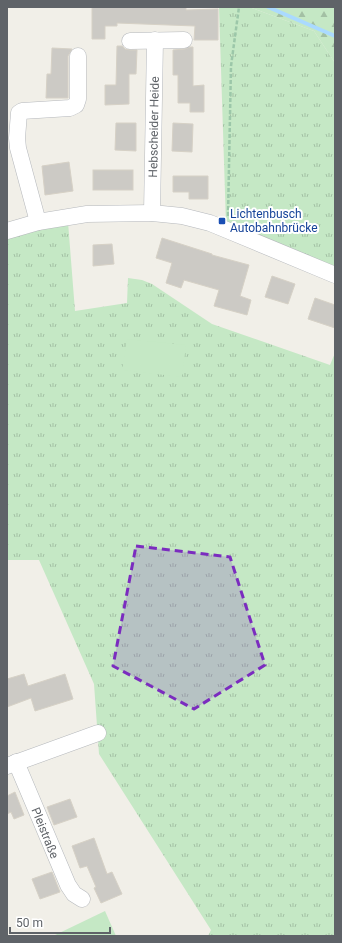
<svg xmlns="http://www.w3.org/2000/svg" width="342" height="943" font-family="Roboto,sans-serif">
<style>
.grass{fill:url(#grass-tufts)}
.forest{fill:url(#forest-firs)}
.pitch{fill:#c5e8c5}
.lines{fill:none;stroke-linecap:round;stroke-linejoin:round}
.stream{stroke:#aadaff;stroke-width:4}
.building{fill:#cccac5;stroke:#d6d1c6}
.street-casing{stroke:#b5b8bc;stroke-width:17}
.path{stroke:#9cc7a9;stroke-width:2.5;stroke-dasharray:4 2;stroke-linecap:butt}
.street{stroke:#fff;stroke-width:16}
.marked{fill:#7b2cbf;fill-opacity:0.2;stroke:#7b2cbf;stroke-width:3;stroke-dasharray:8 5;stroke-linejoin:round}
.transit-dot{fill:#1a4fb4;stroke:#fff;stroke-width:1.5}
.labels{text-anchor:middle;stroke-width:4;stroke-linejoin:round;paint-order:stroke}
.street-label{font-size:12px;fill:#5f6368;stroke:#fff}
.transit-label{font-size:12px;fill:#164399;stroke:#fff;text-anchor:start}
</style>
<defs>
<pattern id="grass-tufts" width="24" height="20" patternUnits="userSpaceOnUse"><rect width="24" height="20" fill="#c5e8c5"/><path d="M3 7l-1-3M5 7V3M7 7l1-3M15 17l-1-3M17 17v-4M19 17l1-3" fill="none" stroke="#a3c0a4"/></pattern>
<pattern id="forest-firs" width="22" height="20" patternUnits="userSpaceOnUse"><rect width="22" height="20" fill="#c5e8c5"/><path d="M5 1l3.5 6h-7zM16 11l3.5 6h-7z" fill="#a3c0a4"/></pattern>
</defs>
<rect width="100%" height="100%" fill="#f1efe8"/>
<g class="grass">
<polygon points="219,7 249,7 314,31 335,63 335,269 226,224"/>
<polygon points="68,222 75,311 127,303 128,278 142,280 152,284 212,324 330,365 335,353 335,936 208,936 211,930 99,754 94,684 39,560 7,560 7,239"/>
</g>
<polygon class="forest" points="249,7 335,7 335,63 314,31"/>
<g class="pitch">
<polygon points="127,339 186,345 182,377 122,370"/>
<polygon points="105,911 116,936 53,936"/>
</g>
<g class="lines">
<polyline class="stream" points="268,7 335,36"/>
</g>
<g class="building">
<polygon points="92,7 186,7 186,10 218,9 218,40 194,40 195,26 117,23 117,26 105,26 105,39 92,39"/>
<polygon points="117,46 122,46 125,49 130,50 137,50 136,74 129,74 129,104 105,105 105,85 116,85"/>
<polygon points="190,47 193,47 193,86 204,85 204,112 190,112 190,103 178,103 178,75 173,75 173,50 185,49"/>
<polygon points="52,48 72,49 68,56 68,98 46,98 47,74 51,74"/>
<polygon points="116,123 136,123 136,151 115,150"/>
<polygon points="173,123 193,124 192,152 172,151"/>
<polygon points="69,162 73,191 45,195 42,166"/>
<rect x="93" y="170" width="40" height="20"/>
<polygon points="173,176 208,176 208,199 189,199 189,192 173,192"/>
<polygon points="162,238 212,254 212,255 249,265 240,296 251,300 247,315 214,306 219,290 184,280 181,288 166,283 172,263 156,258"/>
<polygon points="112,244 114,264 93,266 93,245"/>
<polygon points="272,276 295,284 288,304 265,297"/>
<polygon points="315,298 335,305 335,328 308,319"/>
<polygon points="24,674 28,686 65,674 73,699 35,711 31,698 7,707 7,679"/>
<polygon points="15,792 24,815 14,819 11,812 7,814 7,796"/>
<polygon points="70,799 77,817 54,825 47,807"/>
<polygon points="94,838 107,874 112,872 122,894 101,903 94,888 96,887 87,866 80,868 72,846"/>
<polygon points="52,872 60,892 40,899 32,879"/>
</g>
<g class="lines">
<g class="street-casing">
<g id="street">
<polyline points="130,41 184,40"/>
<polyline points="152,213 155,40"/>
<polyline points="38,222 18,148 17,138 19,113 22,111 70,108 76,105 78,99 78,56"/>
<polyline points="7,231 38,222 87,214 152,213 182,216 210,223 335,275"/>
<polyline points="16,762 68,885 74,894 82,899"/>
<polyline points="7,766 98,733"/>
</g>
</g>
<polyline class="path" points="228,216 231,66 239,7"/>
<use href="#street" class="street"/>
</g>
<path class="marked" d="M136,546l94,11 35,108 -71,44 -81,-43z"/>
<rect class="transit-dot" x="218" y="217" width="8" height="8" rx="2"/>
<g class="labels">
<g class="street-label">
<text transform="translate(154 127) rotate(-89)" y="4">Hebscheider Heide</text>
<text transform="translate(45 833) rotate(68)" y="4">Pleistraße</text>
</g>
<g class="transit-label">
<text x="230" y="218">Lichtenbusch<tspan x="230" dy="14">Autobahnbrücke</tspan></text>
</g>
</g>
<rect width="342" height="943" fill="none" stroke="#5f6368" stroke-width="16"/>
<path d="M10 927v6h100v-6" fill="none" stroke="#5f6368" stroke-width="2"/>
<text x="16" y="927" font-size="12" fill="#5f6368" stroke="#ffffff" stroke-width="3" paint-order="stroke">50 m</text>
</svg>
